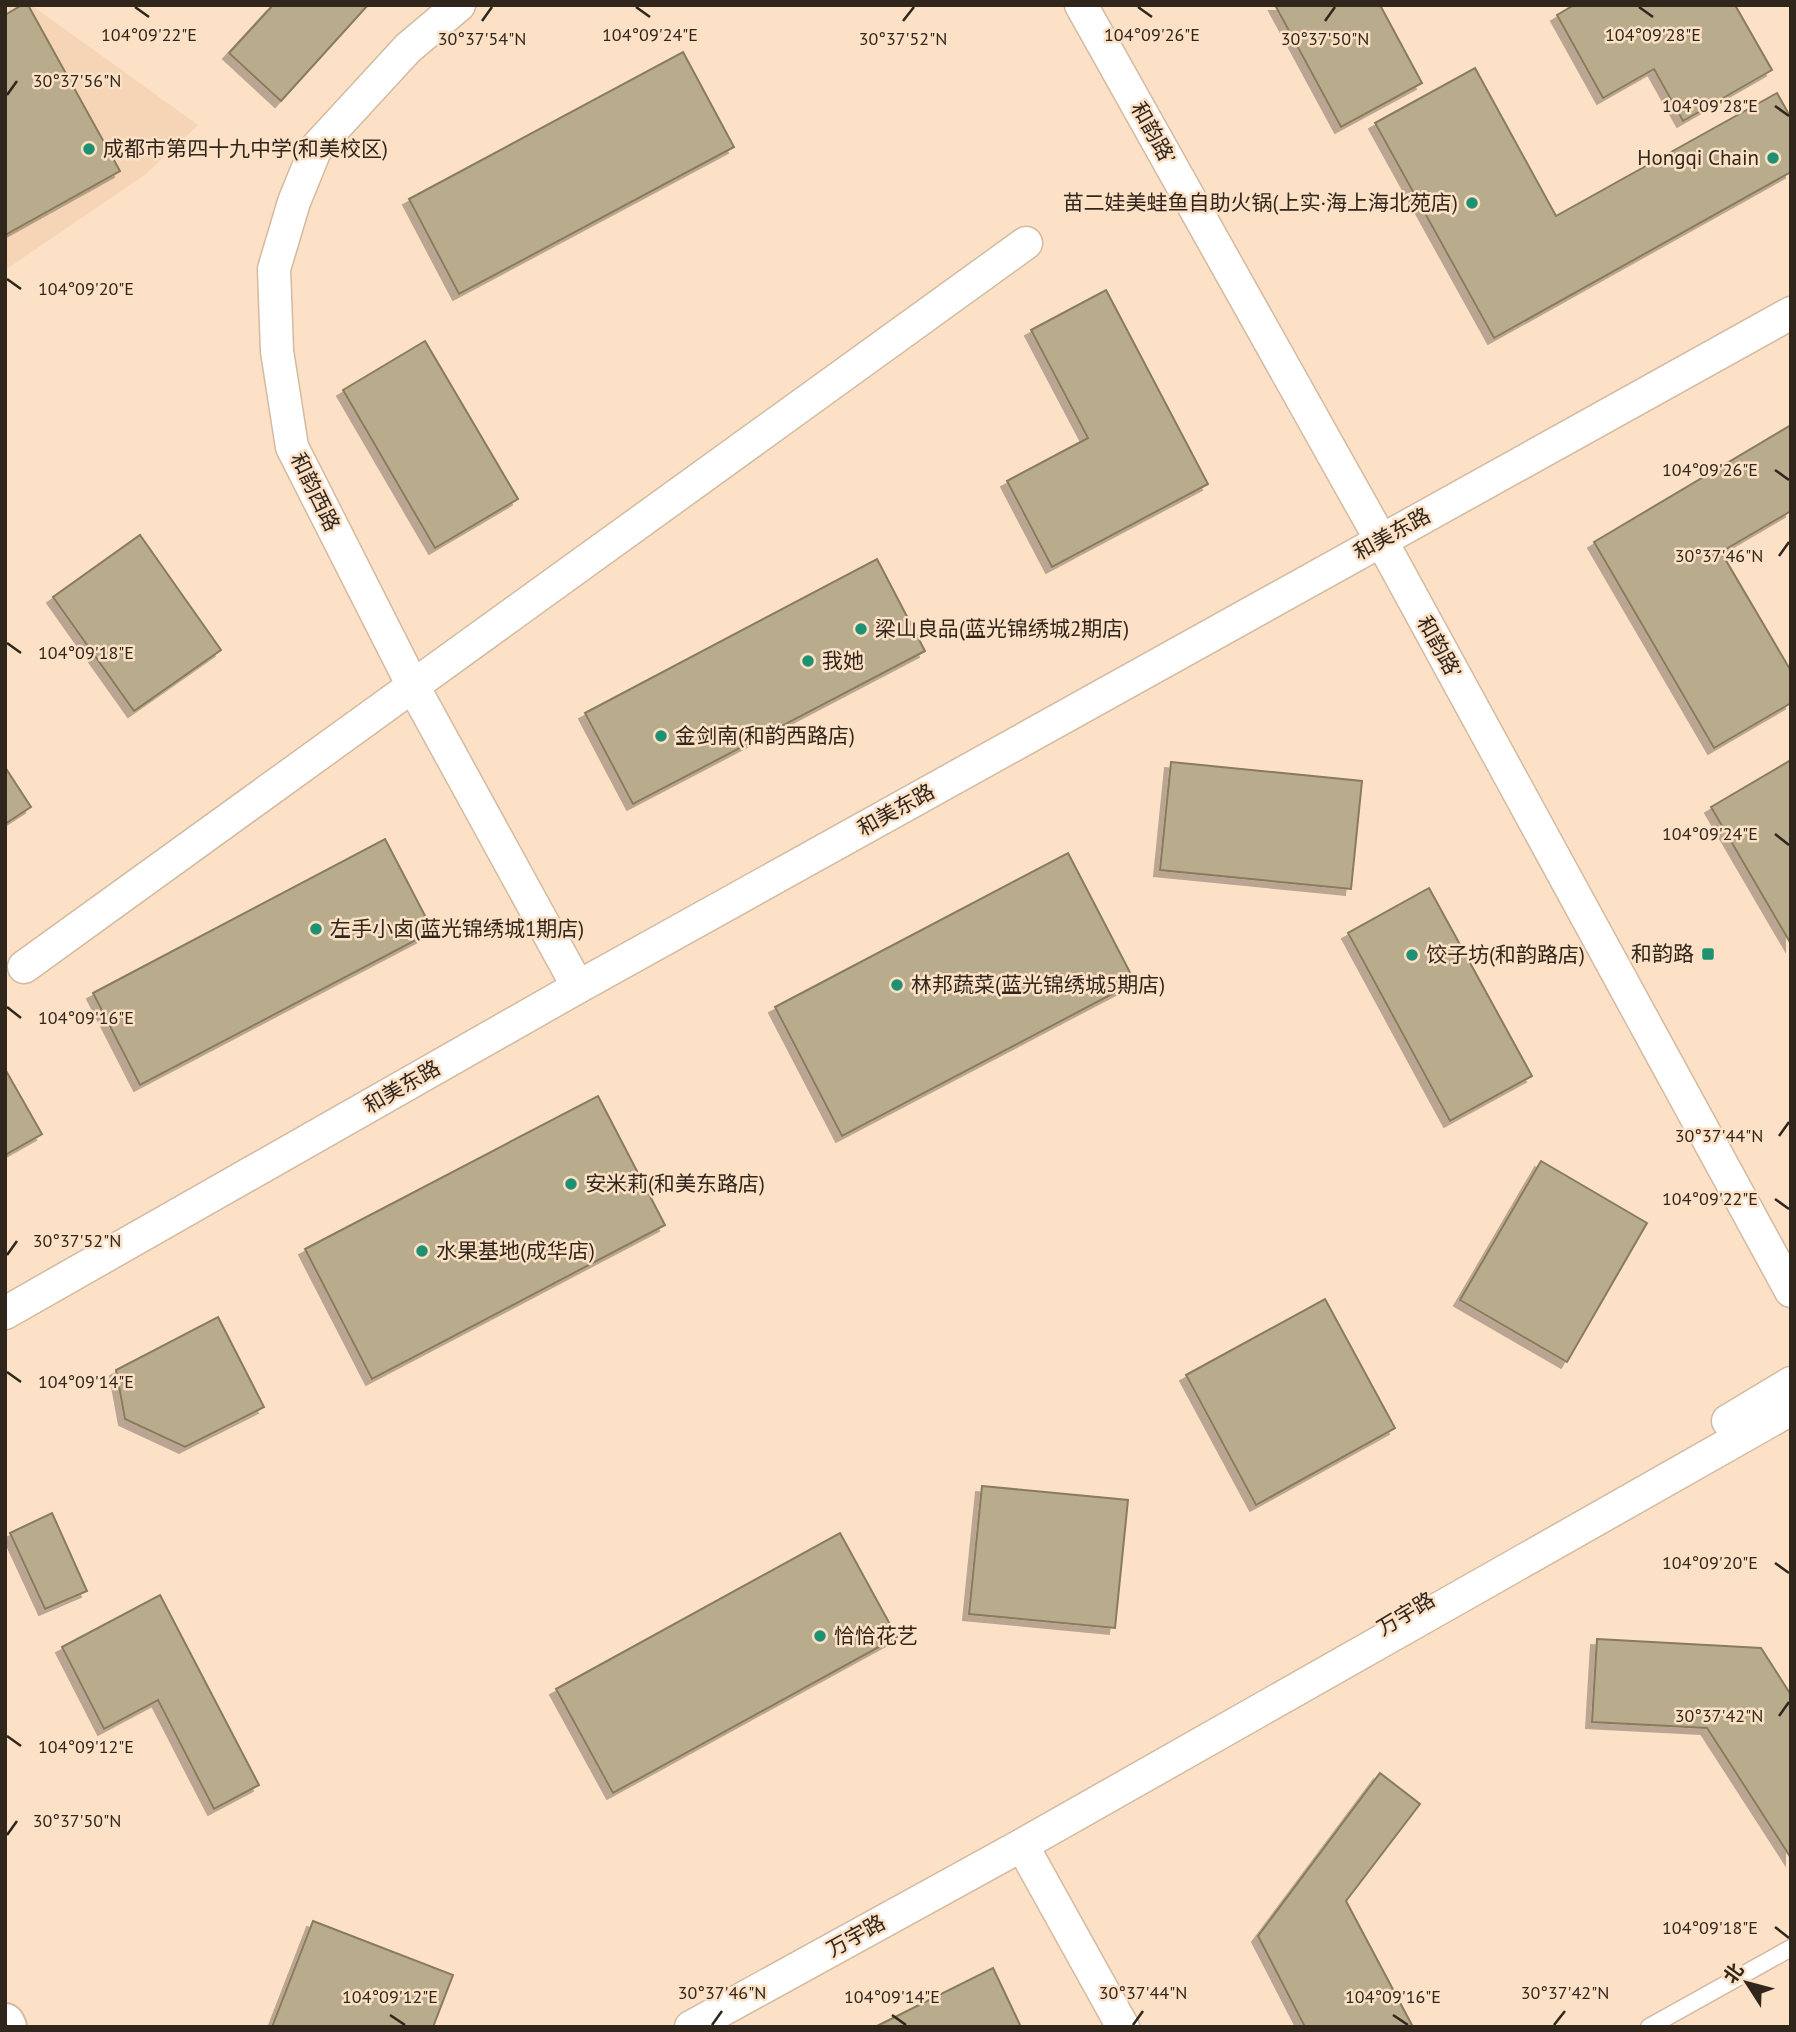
<svg xmlns="http://www.w3.org/2000/svg" width="1796" height="2032" font-family="'PT Sans','Noto Sans SC',sans-serif">
<style>
.built{fill:#f5d5b6}
.building{fill:#b9ac8d;stroke:#887b5d;stroke-width:2;filter:url(#shadow)}
.lines{fill:none;stroke-linecap:round;stroke-linejoin:round}
.lane-casing{stroke:#d3baa0;stroke-width:19}
.street-casing{stroke:#d3baa0;stroke-width:35}
.secondary-casing{stroke:#d3baa0;stroke-width:42}
.lane{stroke:#fff;stroke-width:16}
.street{stroke:#fff;stroke-width:32}
.secondary{stroke:#fff;stroke-width:38}
.ticks{fill:none;stroke:#30261c;stroke-width:2.5}
.poi-dot{fill:#1f9173;stroke:#fce1c6;stroke-width:2.5}
.labels{text-anchor:middle;stroke-width:5;stroke-linejoin:round;paint-order:stroke}
.street-label{font-size:21px;fill:#30261c;stroke:#fce1c6}
.poi-label{font-size:21px;fill:#30261c;stroke:#fce1c6;text-anchor:start}
.ticks-label{font-size:18px;text-anchor:middle;fill:#30261c;stroke:#fce1c6;stroke-width:5;stroke-linejoin:round;paint-order:stroke}
</style>
<defs>
<filter id="shadow"><feDropShadow dx="-6" dy="6" stdDeviation="0" flood-color="#0004"/></filter>
</defs>
<rect width="100%" height="100%" fill="#fce1c6"/>
<polygon class="built" points="5,5 31,5 198,125 146,174 5,270"/>
<g class="building">
<polygon points="22,5 28,5 120,171 5,235 5,15"/>
<polygon points="273,5 368,5 281,101 229,53"/>
<polygon points="1275,5 1380,5 1422,83 1341,127"/>
<polygon points="1574,5 1735,5 1772,70 1683,121 1654,69 1603,98 1557,15"/>
<polygon points="683,52 734,147 459,294 409,199"/>
<polygon points="1475,68 1556,216 1777,93 1791,118 1791,172 1494,338 1375,123"/>
<polygon points="1106,290 1208,484 1052,567 1007,481 1088,438 1031,330"/>
<polygon points="425,341 518,499 435,548 343,390"/>
<polygon points="1791,425 1791,511 1721,552 1791,671 1791,703 1714,748 1594,542"/>
<polygon points="140,535 221,650 134,711 53,597"/>
<polygon points="877,559 925,651 633,804 585,713"/>
<polygon points="1791,760 1791,944 1711,807"/>
<polygon points="1171,762 1362,781 1351,889 1160,870"/>
<polygon points="5,767 31,807 5,824"/>
<polygon points="385,839 433,931 140,1085 93,993"/>
<polygon points="1068,853 1135,982 842,1136 775,1007"/>
<polygon points="1429,888 1532,1076 1450,1121 1348,933"/>
<polygon points="5,1069 42,1134 5,1155"/>
<polygon points="598,1096 665,1225 372,1379 305,1249"/>
<polygon points="1541,1161 1647,1223 1567,1362 1460,1300"/>
<polygon points="1325,1299 1395,1428 1256,1505 1186,1375"/>
<polygon points="218,1317 264,1407 185,1447 125,1419 116,1370"/>
<polygon points="982,1486 1128,1500 1115,1628 969,1614"/>
<polygon points="52,1513 87,1591 45,1609 10,1533"/>
<polygon points="840,1533 897,1637 613,1793 556,1689"/>
<polygon points="160,1595 259,1785 214,1809 158,1700 104,1729 62,1647"/>
<polygon points="1597,1639 1761,1648 1791,1695 1791,1858 1707,1728 1592,1722"/>
<polygon points="1380,1773 1420,1804 1346,1901 1413,2027 1305,2027 1258,1936"/>
<polygon points="313,1921 453,1975 433,2027 272,2027"/>
<polygon points="993,1968 1021,2027 875,2027"/>
</g>
<g class="lines">
<g class="lane-casing">
<polyline id="lane" points="1649,2027 1791,1948"/>
</g>
<g class="street-casing">
<g id="street">
<polyline points="459,5 408,48 316,148 294,202 274,269 277,351 292,447 413,686 578,987"/>
<polyline points="1081,5 1381,540 1791,1291"/>
<polyline points="24,967 1026,243"/>
<polyline points="5,1313 578,987 1791,313"/>
<polyline points="1728,1421 1791,1383"/>
<polyline points="1022,1845 1123,2027"/>
<polyline points="691,2027 1022,1845 1791,1409"/>
</g>
</g>
<g class="secondary-casing">
<polyline id="secondary" points="5,2023 7,2027"/>
</g>
<use href="#lane" class="lane"/>
<use href="#street" class="street"/>
<use href="#secondary" class="secondary"/>
</g>
<path class="ticks" d="M135,7l14,10M636,7l14,10M1138,7l14,10M1639,7l14,10M482,21l10,-14M903,21l11,-14M1325,21l10,-14M7,95l10,-14M1775,106l14,10M7,279l14,10M1775,470l14,10M1779,556l10,-14M7,643l14,10M1775,834l14,11M7,1007l14,11M1779,1136l10,-14M1775,1199l14,10M7,1255l10,-14M7,1372l14,10M1775,1563l14,10M1779,1716l10,-14M7,1736l14,10M7,1835l10,-14M1775,1927l14,11M390,2015l15,10M892,2015l14,10M1393,2015l15,10M712,2025l10,-14M1133,2025l10,-14M1554,2025l11,-14"/>
<g class="poi-dot">
<circle cx="89" cy="149" r="7"/>
<circle cx="1773" cy="158" r="7"/>
<circle cx="1472" cy="203" r="7"/>
<circle cx="861" cy="629" r="7"/>
<circle cx="808" cy="661" r="7"/>
<circle cx="661" cy="736" r="7"/>
<circle cx="316" cy="929" r="7"/>
<rect x="1701" y="947" width="14" height="14" rx="3.5"/>
<circle cx="1412" cy="955" r="7"/>
<circle cx="897" cy="985" r="7"/>
<circle cx="571" cy="1184" r="7"/>
<circle cx="422" cy="1251" r="7"/>
<circle cx="820" cy="1636" r="7"/>
</g>
<g class="labels">
<g class="street-label">
<text transform="translate(1153 133) rotate(61)" y="7">和韵路’</text>
<text transform="translate(315 492) rotate(64)" y="7">和韵西路</text>
<text transform="translate(1392 534) rotate(-29)" y="7">和美东路</text>
<text transform="translate(1439 647) rotate(61)" y="7">和韵路’</text>
<text transform="translate(896 810) rotate(-29)" y="7">和美东路</text>
<text transform="translate(402 1087) rotate(-30)" y="7">和美东路</text>
<text transform="translate(1406 1614) rotate(-31)" y="7">万宇路</text>
<text transform="translate(856 1936) rotate(-29)" y="7">万宇路</text>
</g>
<g class="poi-label">
<text x="103" y="156">成都市第四十九中学(和美校区)</text>
<text x="1759" y="165" text-anchor="end">Hongqi Chain</text>
<text x="1458" y="210" text-anchor="end">苗二娃美蛙鱼自助火锅(上实·海上海北苑店)</text>
<text x="875" y="636">梁山良品(蓝光锦绣城2期店)</text>
<text x="822" y="668">我她</text>
<text x="675" y="743">金剑南(和韵西路店)</text>
<text x="330" y="936">左手小卤(蓝光锦绣城1期店)</text>
<text x="1694" y="961" text-anchor="end">和韵路</text>
<text x="1426" y="962">饺子坊(和韵路店)</text>
<text x="911" y="992">林邦蔬菜(蓝光锦绣城5期店)</text>
<text x="585" y="1191">安米莉(和美东路店)</text>
<text x="436" y="1258">水果基地(成华店)</text>
<text x="834" y="1643">恰恰花艺</text>
</g>
</g>
<g class="ticks-label">
<text x="149" y="41">104°09'22"E</text>
<text x="650" y="41">104°09'24"E</text>
<text x="1152" y="41">104°09'26"E</text>
<text x="1653" y="41">104°09'28"E</text>
<text x="1325" y="45">30°37'50"N</text>
<text x="482" y="45">30°37'54"N</text>
<text x="903" y="45">30°37'52"N</text>
<text x="77" y="87">30°37'56"N</text>
<text x="1710" y="112">104°09'28"E</text>
<text x="86" y="295">104°09'20"E</text>
<text x="1710" y="476">104°09'26"E</text>
<text x="1719" y="562">30°37'46"N</text>
<text x="86" y="659">104°09'18"E</text>
<text x="1710" y="840">104°09'24"E</text>
<text x="86" y="1024">104°09'16"E</text>
<text x="1719" y="1142">30°37'44"N</text>
<text x="1710" y="1205">104°09'22"E</text>
<text x="77" y="1247">30°37'52"N</text>
<text x="86" y="1388">104°09'14"E</text>
<text x="1710" y="1569">104°09'20"E</text>
<text x="1719" y="1722">30°37'42"N</text>
<text x="86" y="1753">104°09'12"E</text>
<text x="77" y="1827">30°37'50"N</text>
<text x="1710" y="1934">104°09'18"E</text>
<text x="722" y="1999">30°37'46"N</text>
<text x="1143" y="1999">30°37'44"N</text>
<text x="1565" y="1999">30°37'42"N</text>
<text x="390" y="2003">104°09'12"E</text>
<text x="892" y="2003">104°09'14"E</text>
<text x="1393" y="2003">104°09'16"E</text>
</g>
<rect width="1796" height="2032" fill="none" stroke="#30261c" stroke-width="14"/>
<g transform="translate(1747 1983) rotate(306)" stroke="#fce1c6" stroke-width="5" paint-order="stroke">
<path d="M0-5L12 26L0 18L-12 26Z" fill="#30261c"/>
<text y="-10" font-size="19" font-weight="bold" text-anchor="middle" fill="#30261c">北</text>
</g>
</svg>
